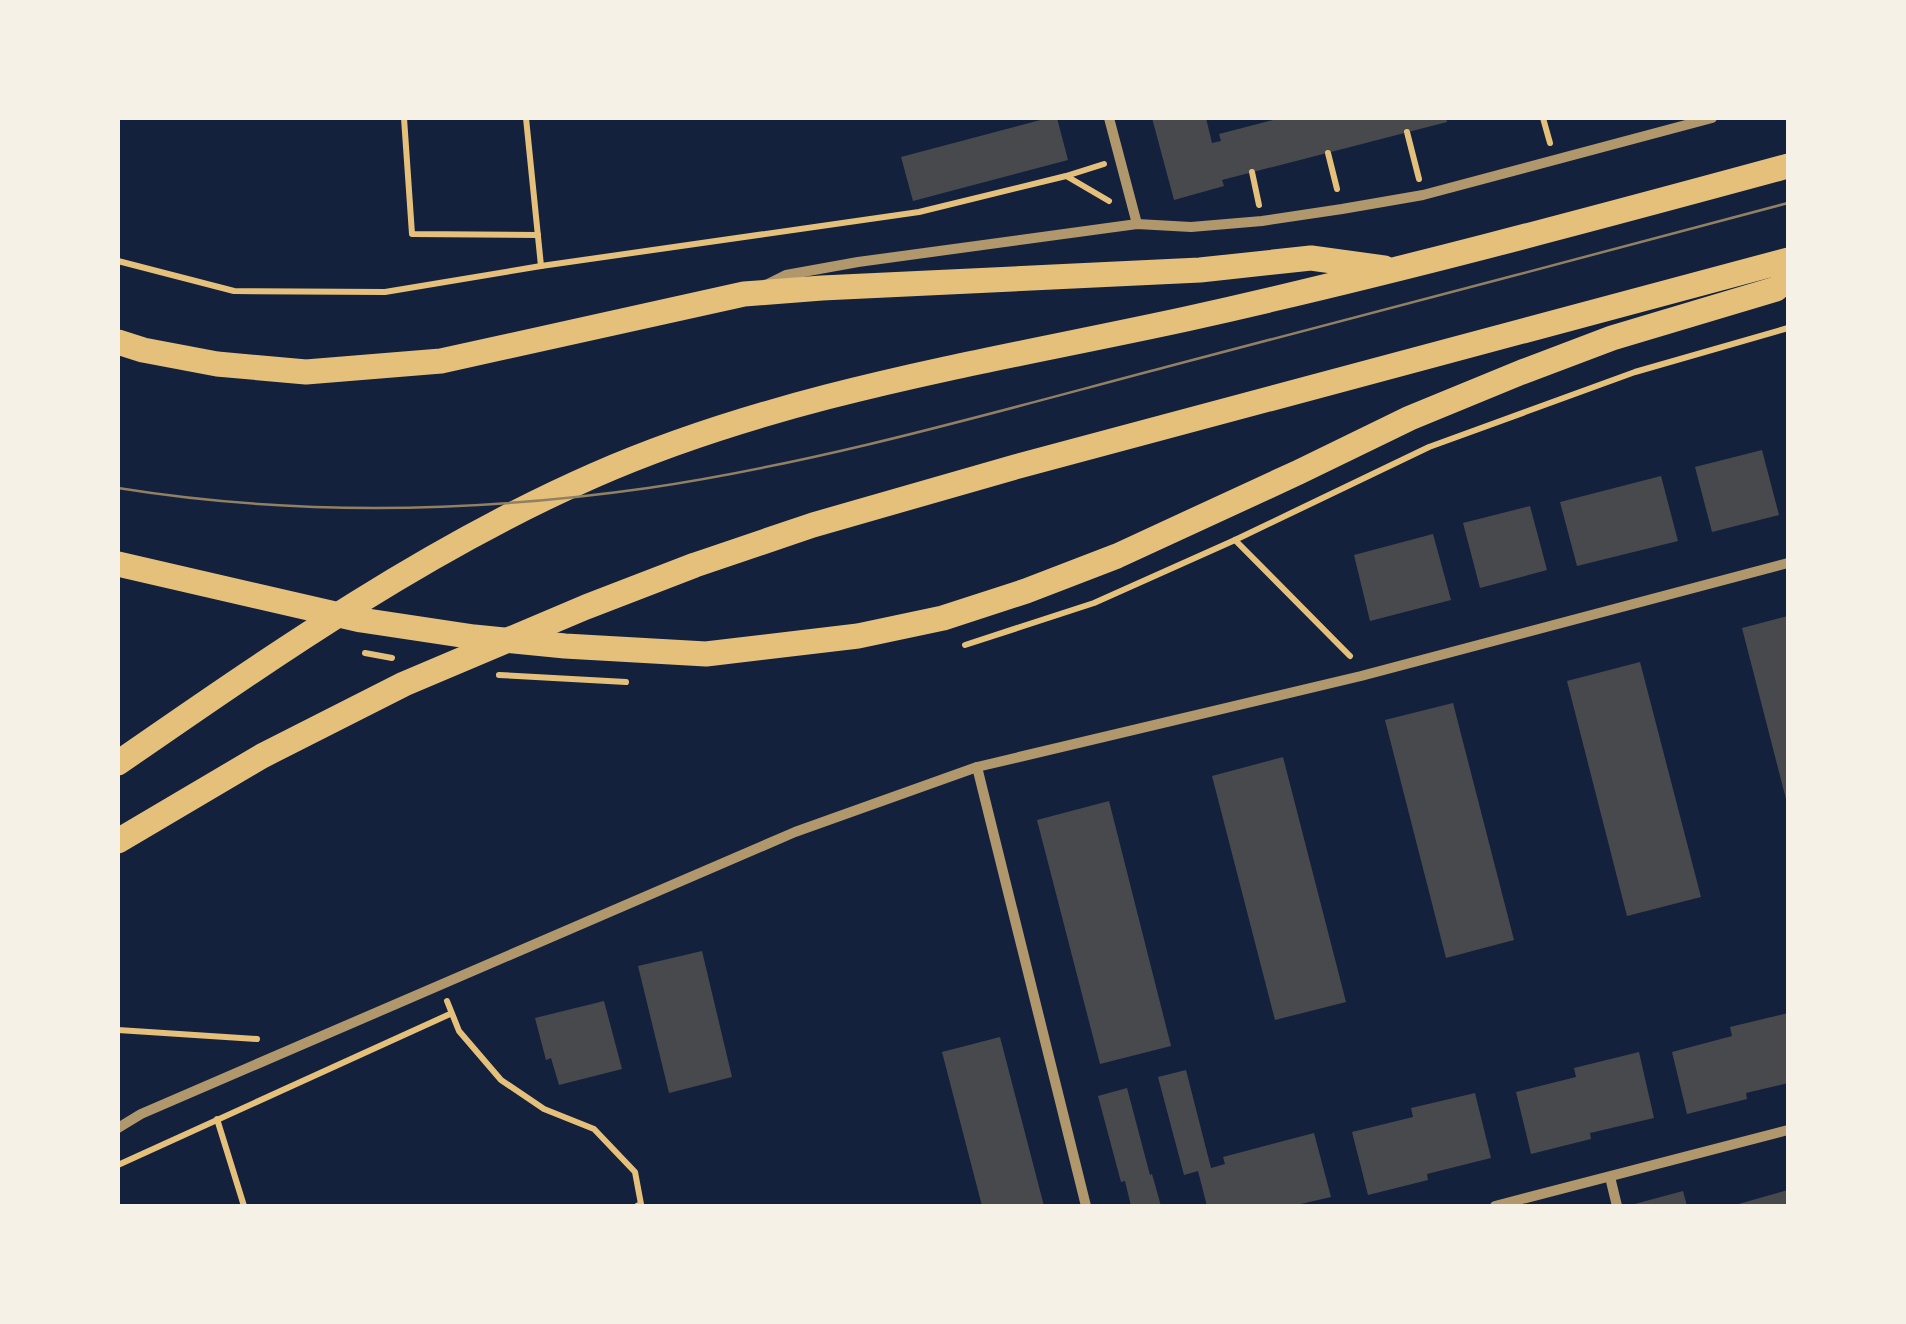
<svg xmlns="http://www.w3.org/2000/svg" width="1906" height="1324" font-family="Overpass,sans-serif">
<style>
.building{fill:#48494c}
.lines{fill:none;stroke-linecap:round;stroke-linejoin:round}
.path{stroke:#e5c07b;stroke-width:6}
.minor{stroke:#b1986c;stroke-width:10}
.trunk{stroke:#e5c07b;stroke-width:25}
.tram{stroke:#918062;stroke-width:2.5}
</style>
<rect width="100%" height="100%" fill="#14213d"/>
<g class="building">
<polygon points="1048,118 1057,118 1068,160 913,201 901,157"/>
<polygon points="1152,118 1206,118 1212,143 1221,141 1219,134 1281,118 1446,118 1447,122 1222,180 1224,186 1174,200"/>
<polygon points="1762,450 1779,515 1712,532 1695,467"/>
<polygon points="1661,476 1678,541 1577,566 1560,502"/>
<polygon points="1530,506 1547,570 1480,588 1463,523"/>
<polygon points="1433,534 1451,600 1370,621 1354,555"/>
<polygon points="1788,616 1788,802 1787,803 1742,628"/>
<polygon points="1640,662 1701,897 1627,916 1567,681"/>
<polygon points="1453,703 1514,940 1446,958 1385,720"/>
<polygon points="1283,757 1346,1002 1275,1020 1212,776"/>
<polygon points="1109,801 1171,1046 1100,1064 1037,820"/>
<polygon points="702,951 732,1077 669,1093 638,966"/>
<polygon points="604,1001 622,1069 559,1085 551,1058 546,1060 535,1018"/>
<polygon points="1788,1013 1788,1083 1746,1093 1747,1099 1687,1114 1672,1052 1732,1036 1730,1027"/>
<polygon points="1000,1037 1044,1206 982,1206 942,1052"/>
<polygon points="1639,1052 1654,1118 1590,1133 1591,1139 1531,1154 1516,1092 1576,1077 1574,1068"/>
<polygon points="1186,1070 1211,1168 1225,1164 1223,1157 1314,1133 1331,1197 1292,1206 1207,1206 1198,1171 1184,1175 1158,1077"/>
<polygon points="1127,1088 1150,1175 1152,1174 1161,1206 1131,1206 1125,1181 1121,1182 1098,1096"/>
<polygon points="1475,1093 1491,1158 1427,1174 1428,1180 1368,1195 1352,1132 1413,1117 1411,1108"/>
<polygon points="1788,1190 1788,1206 1735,1206 1735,1205"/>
<polygon points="1683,1191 1687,1206 1632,1206 1631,1205"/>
</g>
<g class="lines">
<g class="path">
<polyline points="404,118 412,234 538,235"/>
<polyline points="526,118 541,266"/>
<polyline points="1543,118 1550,143"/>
<polyline points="1407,132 1419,179"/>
<polyline points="1328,153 1337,189"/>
<polyline points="1252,172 1259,205"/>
<polyline points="1068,177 1109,201"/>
<polyline points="118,261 234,291 385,292 541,266 919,212 1066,176 1104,164"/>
<polyline points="1235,540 1350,656"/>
<polyline points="965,645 1094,603 1235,540 1429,447 1635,372 1788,328"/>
<polyline points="365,653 392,658"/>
<polyline points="499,675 626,682"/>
<polyline points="447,1001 459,1031 501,1080 544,1109 594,1129 635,1172 641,1204 637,1206"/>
<polyline points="118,1030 257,1039"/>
<polyline points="217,1119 244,1206"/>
<polyline points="118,1165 450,1014"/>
</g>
<g class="minor">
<polyline points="1109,118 1137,224"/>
<polyline points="768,284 786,275 858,262 1137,224 1191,227 1262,221 1342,209 1423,195 1712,118"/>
<polyline points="977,767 1086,1206"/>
<polyline points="118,1128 141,1114 795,832 977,767 1361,676 1788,563"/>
<polyline points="1610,1177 1617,1206"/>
<polyline points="1495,1206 1788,1130"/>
</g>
<g class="trunk">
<polyline points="118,342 143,350 217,364 306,372 441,361 744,294 822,288 1200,270 1311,258 1384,268"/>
<polyline points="118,564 361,620 474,637 565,646 706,654 858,636 943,618 1026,591 1117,556 1299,472 1410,418 1522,372 1612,338 1776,289 1788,279"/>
<path d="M118,763c152,-105 306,-213 477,-288 187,-82 393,-113 591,-156 202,-45 403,-99 602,-153"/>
<polyline points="118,841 262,756 404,684 586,607 695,565 813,525 1015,467 1788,260"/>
</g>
<path class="tram" d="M118,488c175,28 354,25 530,0 175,-26 347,-76 518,-121 207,-54 415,-109 622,-164"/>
</g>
<rect width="1906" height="1324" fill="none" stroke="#f6f1e7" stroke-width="240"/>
</svg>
